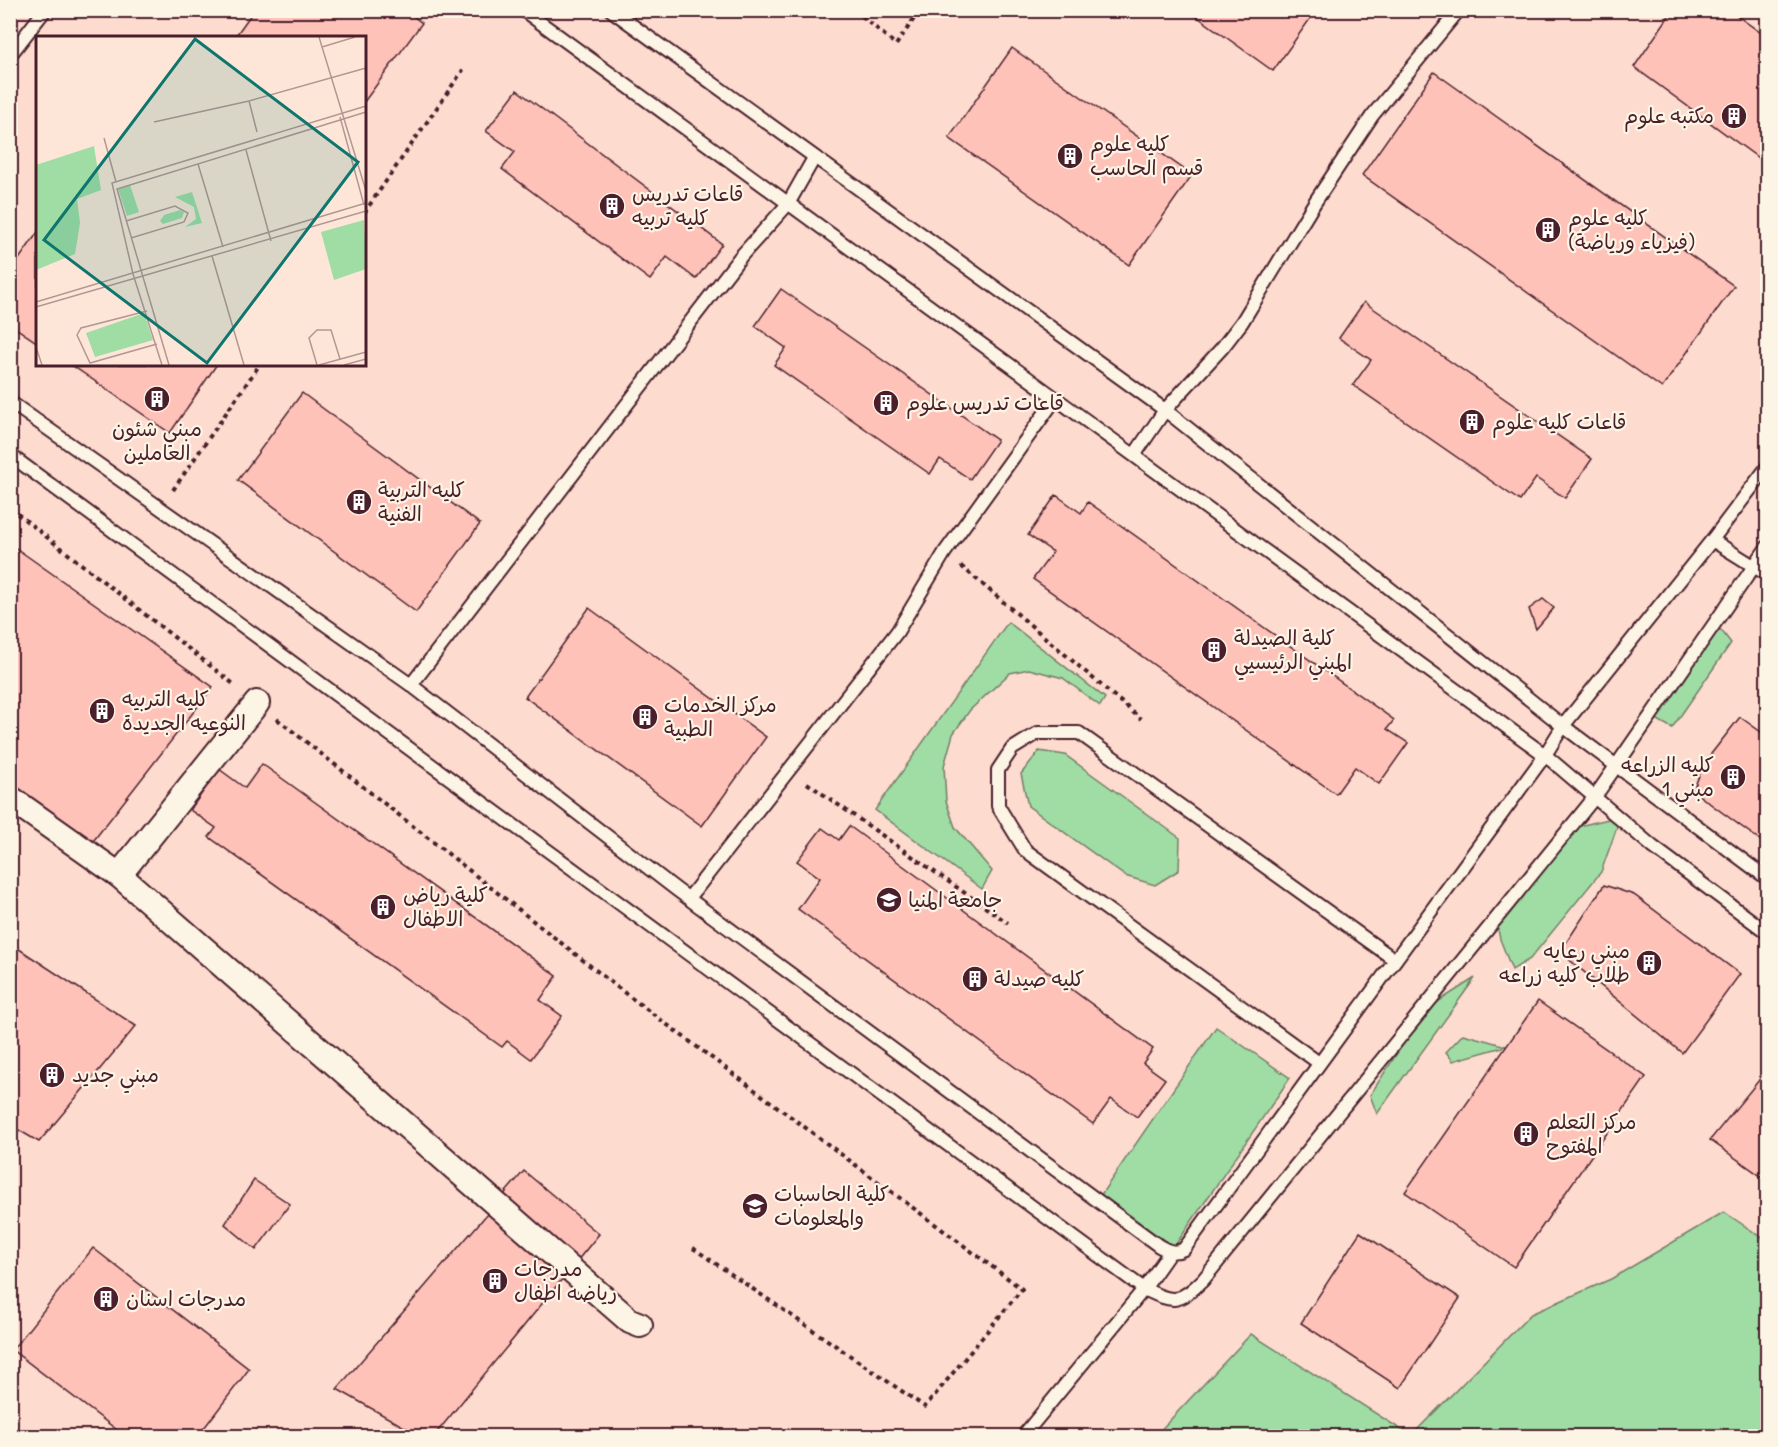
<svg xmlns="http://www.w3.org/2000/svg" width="1778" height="1447" font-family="'Patrick Hand','Playpen Sans Arabic',sans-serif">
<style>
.built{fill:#fddbcf;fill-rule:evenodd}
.green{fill:#9fdda5;stroke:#747e68;stroke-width:1.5}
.building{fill:#fec2b9;stroke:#4a1f2b;stroke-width:1.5}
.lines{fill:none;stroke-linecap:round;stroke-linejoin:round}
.service-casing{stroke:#4a1f2b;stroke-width:16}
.minor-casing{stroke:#4a1f2b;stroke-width:28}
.path{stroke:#4a1f2b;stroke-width:4;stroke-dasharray:4.5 4.5;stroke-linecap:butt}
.service{stroke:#fcf5e5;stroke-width:12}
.minor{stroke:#fcf5e5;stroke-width:24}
.labels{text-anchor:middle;stroke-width:4.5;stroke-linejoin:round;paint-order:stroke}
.poi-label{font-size:21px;fill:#4a1f2b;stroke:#fcf5e5;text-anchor:start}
.inset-road{fill:none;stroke:#b59693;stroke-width:1.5}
.view{fill:#0f766e;fill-opacity:0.15;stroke:#0f766e;stroke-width:3}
.inset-edge{fill:none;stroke:#4a1f2b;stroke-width:3}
</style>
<rect width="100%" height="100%" fill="#fde6d8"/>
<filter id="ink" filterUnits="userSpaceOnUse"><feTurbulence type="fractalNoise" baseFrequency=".0167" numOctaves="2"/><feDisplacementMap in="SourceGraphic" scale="12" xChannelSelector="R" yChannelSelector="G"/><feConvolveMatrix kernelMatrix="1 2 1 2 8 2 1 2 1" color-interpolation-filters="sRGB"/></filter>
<g filter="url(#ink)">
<path class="built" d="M10,11h1757v1425h-1756zM38,38h326v326h-326z"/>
<g class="green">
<polygon points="1008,622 1105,698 1100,706 1063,678 1029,669 1010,673 970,710 953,734 944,766 946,801 955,827 992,871 982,889 875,810"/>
<polygon points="1721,630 1731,643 1672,728 1649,715 1701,644"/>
<polygon points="1039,751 1065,755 1180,838 1179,870 1155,885 1125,876 1028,806 1021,774"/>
<polygon points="1621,816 1601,872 1530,959 1512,970 1500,939 1495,915 1558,831"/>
<polygon points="1475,978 1377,1114 1370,1095 1425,1010"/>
<polygon points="1216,1027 1290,1078 1174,1247 1100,1196"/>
<polygon points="1463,1034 1506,1046 1453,1061 1446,1052"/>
<polygon points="1724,1212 1767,1241 1767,1436 1155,1436 1251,1334 1411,1436 1531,1314 1611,1279"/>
</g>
<g class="building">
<polygon points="254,10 405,10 422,23 364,102 364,38 234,38"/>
<polygon points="1188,10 1298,10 1310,19 1273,71"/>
<polygon points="1673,10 1729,10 1768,38 1768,165 1634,67"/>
<polygon points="1012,48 1192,175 1129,265 949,138"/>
<polygon points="1434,72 1734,286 1662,388 1362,175"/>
<polygon points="517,90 722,244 696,279 667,257 650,280 502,169 515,152 486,131"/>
<polygon points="38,232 38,343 10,324 10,272"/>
<polygon points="781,289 997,440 970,479 940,459 930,474 774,365 786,348 755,326"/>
<polygon points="1364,302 1592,459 1565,498 1536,478 1520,501 1353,385 1371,360 1339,338"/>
<polygon points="70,364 217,364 170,433"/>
<polygon points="302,393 480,524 416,612 238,480"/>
<polygon points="1056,495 1081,513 1088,502 1394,720 1387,729 1408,743 1379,784 1355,767 1336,794 1033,579 1053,552 1028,535"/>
<polygon points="10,544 213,687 80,858 10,808"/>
<polygon points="1543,599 1554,608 1536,629 1529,609"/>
<polygon points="589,608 766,737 702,826 525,697"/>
<polygon points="1740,717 1768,737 1768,846 1693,791 1704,763"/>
<polygon points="262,764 557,976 540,1000 562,1016 531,1059 507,1041 502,1047 209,837 216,828 190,810 219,769 245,788"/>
<polygon points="849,826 1153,1049 1143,1063 1165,1079 1137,1117 1111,1099 1093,1124 798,909 820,878 797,861 822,828 839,840"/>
<polygon points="1604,885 1634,895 1740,974 1682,1053 1560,952"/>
<polygon points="10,943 136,1026 39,1142 10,1125"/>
<polygon points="1538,1001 1646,1077 1514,1267 1405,1192"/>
<polygon points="1768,1069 1768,1181 1710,1140"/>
<polygon points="524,1171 599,1234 434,1436 420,1436 337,1389"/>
<polygon points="254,1180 290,1204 256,1250 225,1224"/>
<polygon points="1360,1232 1460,1298 1400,1388 1301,1323"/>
<polygon points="93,1248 249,1369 198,1436 125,1436 12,1350"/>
</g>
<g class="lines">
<g class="service-casing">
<g id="service">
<polyline points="523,10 1545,755 1653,847 1768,933"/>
<polyline points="611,10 1165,410 1563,726 1768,879"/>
<polyline points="10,55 45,10"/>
<path d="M10,402l401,283 266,205 482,356c9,5 15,8 25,3l361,-494 18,-29 149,-186 56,-74"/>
<polyline points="1135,454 1165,410 1222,348 1242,322 1315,202 1372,116 1459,10"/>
<path d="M10,455l1134,834c30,14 34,15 59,-9l391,-482 174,-252"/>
<polyline points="1712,540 1768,575"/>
<polyline points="411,685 741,256 788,204 814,158"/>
<polyline points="689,898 897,632 945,552 1056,398"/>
<polyline points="1319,1063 1025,850 998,806 998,770 1012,749 1038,733 1079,733 1395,960"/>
<polyline points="1023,1436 1144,1289 1170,1252"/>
</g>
</g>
<g class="minor-casing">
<g id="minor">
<polyline points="10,798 119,875 630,1321 640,1325"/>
<polyline points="119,875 257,703"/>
</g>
</g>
<g class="path">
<polyline points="855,10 896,45 920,10"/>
<polyline points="364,213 463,70"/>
<polyline points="173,490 260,364"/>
<polyline points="10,508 236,686"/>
<polyline points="961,566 1141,719"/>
<polyline points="277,719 626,994 1022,1289 925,1407 693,1248"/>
<polyline points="807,783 1008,923"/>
</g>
<use href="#service" class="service"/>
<use href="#minor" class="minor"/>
</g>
</g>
<defs>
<g id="building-disc" transform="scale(1.35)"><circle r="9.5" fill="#4a1f2b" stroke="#fcf5e5"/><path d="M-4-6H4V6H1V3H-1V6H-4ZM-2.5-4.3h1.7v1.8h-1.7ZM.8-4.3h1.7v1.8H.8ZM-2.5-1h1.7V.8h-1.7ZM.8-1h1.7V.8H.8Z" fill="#fff"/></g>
<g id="university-disc" transform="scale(1.35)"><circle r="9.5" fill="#4a1f2b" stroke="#fcf5e5"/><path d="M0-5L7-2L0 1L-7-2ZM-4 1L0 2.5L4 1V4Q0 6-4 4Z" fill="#fff"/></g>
</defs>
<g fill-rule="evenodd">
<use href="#building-disc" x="1734" y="116"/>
<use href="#building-disc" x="1070" y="156"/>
<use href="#building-disc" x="612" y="206"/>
<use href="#building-disc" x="1548" y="230"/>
<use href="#building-disc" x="157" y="399"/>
<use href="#building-disc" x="886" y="403"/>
<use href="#building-disc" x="1472" y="422"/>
<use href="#building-disc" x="359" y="502"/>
<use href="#building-disc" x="1214" y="650"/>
<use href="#building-disc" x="102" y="711"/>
<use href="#building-disc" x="645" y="717"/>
<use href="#building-disc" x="1733" y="777"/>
<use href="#university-disc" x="889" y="900"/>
<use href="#building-disc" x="383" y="907"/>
<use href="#building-disc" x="1649" y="963"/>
<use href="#building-disc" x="975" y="979"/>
<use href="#building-disc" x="52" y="1075"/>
<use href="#building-disc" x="1526" y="1134"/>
<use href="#university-disc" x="755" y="1206"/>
<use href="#building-disc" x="495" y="1281"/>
<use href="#building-disc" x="106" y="1299"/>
</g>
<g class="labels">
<g class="poi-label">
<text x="1714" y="123" text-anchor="end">مكتبه علوم</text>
<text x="1090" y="151">كليه علوم<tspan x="1090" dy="24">قسم الحاسب</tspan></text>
<text x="632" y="201">قاعات تدريس<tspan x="632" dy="24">كليه تربيه</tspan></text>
<text x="1568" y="225">كليه علوم<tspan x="1568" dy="24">(فيزياء ورياضة)</tspan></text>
<text x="906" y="410">قاعات تدريس علوم</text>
<text x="1492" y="429">قاعات كليه علوم</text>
<text x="157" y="436" text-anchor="middle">مبني شئون<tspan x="157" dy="24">العاملين</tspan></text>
<text x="378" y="497">كليه التربية<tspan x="378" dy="24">الفنية</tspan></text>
<text x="1234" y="645">كلية الصيدلة<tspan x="1234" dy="24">المبني الرئيسيي</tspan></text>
<text x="122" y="706">كليه التربيه<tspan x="122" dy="24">النوعيه الجديدة</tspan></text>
<text x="664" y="712">مركز الخدمات<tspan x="664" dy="24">الطبية</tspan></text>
<text x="1714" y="772" text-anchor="end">كليه الزراعه<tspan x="1714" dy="24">مبني 1</tspan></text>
<text x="403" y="902">كلية رياض<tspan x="403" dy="24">الاطفال</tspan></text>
<text x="908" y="907">جامعة المنيا</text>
<text x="1630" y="958" text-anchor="end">مبني رعايه<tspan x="1630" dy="24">طلاب كليه زراعه</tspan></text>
<text x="994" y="986">كليه صيدلة</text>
<text x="72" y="1082">مبني جديد</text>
<text x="1546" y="1129">مركز التعلم<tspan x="1546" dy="24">المفتوح</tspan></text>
<text x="774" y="1201">كلية الحاسبات<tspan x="774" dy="24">والمعلومات</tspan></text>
<text x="514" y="1276">مدرجات<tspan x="514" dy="24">رياضه اطفال</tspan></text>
<text x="126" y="1306">مدرجات اسنان</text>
</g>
</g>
<g transform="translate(36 36)">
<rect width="330" height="330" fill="#fde6d8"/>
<path d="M58,110l7,44 -24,9 3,24 -5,31 -39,16v-105zM94,149l9,27 -12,4 -9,-27zM156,156l10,31 -17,4 11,-8 -2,-12 -19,-10zM144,174l4,2 -2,6 -19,6 -3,-3 4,-6zM328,184l2,49 -32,11 -13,-48zM108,277l9,27 -58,17 -9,-24z" fill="#9fdda5"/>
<path class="inset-road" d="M283,1l47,154M286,11l33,-10M213,65l8,31M304,81l24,88M118,86l95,-21 117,-33M68,102l12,44M210,114l25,91M162,128l25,83M90,185l49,-15 13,7 -4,9 -53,16M176,220l32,109M0,266l330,-99M0,271l330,-96M111,275l-66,17 -4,7 13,28 67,-19M0,311l6,18M126,329l-29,-91 -21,-91 254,-77M133,329l-52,-176 249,-77M281,329l-8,-27 8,-8h14l9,29M283,329l47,-13M308,329l22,-6"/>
<path class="view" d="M159,3l163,123 -151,201 -163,-123z"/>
<rect width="330" height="330" class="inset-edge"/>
</g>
<rect width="1778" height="1447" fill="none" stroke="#fcf5e5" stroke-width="36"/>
<rect x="18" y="18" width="1742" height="1411" fill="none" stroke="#4a1f2b" stroke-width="2" filter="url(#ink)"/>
</svg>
